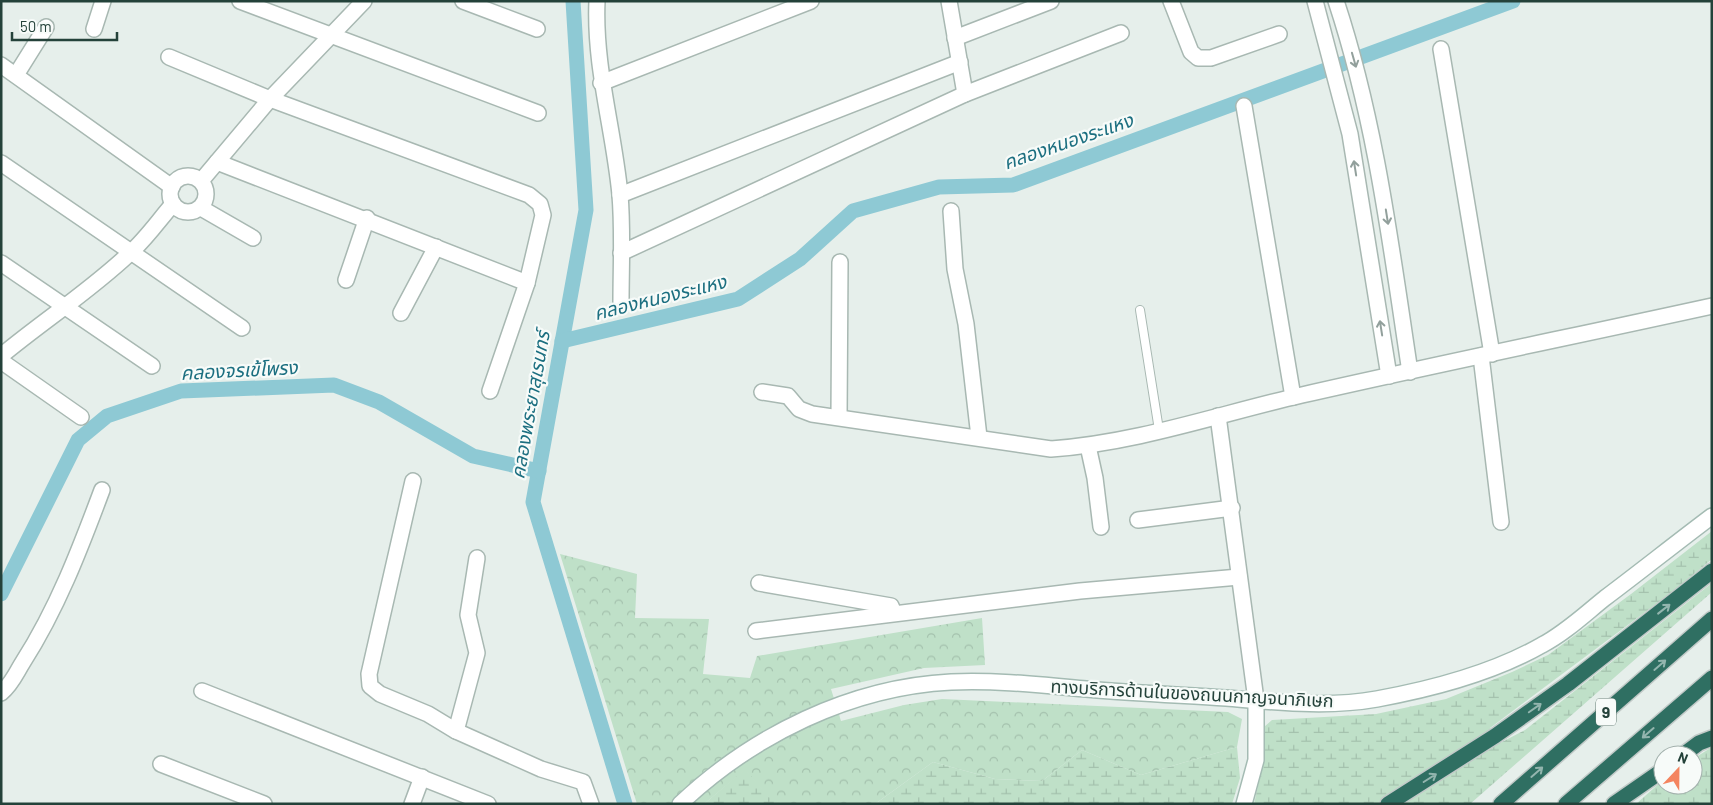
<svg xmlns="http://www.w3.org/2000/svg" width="1713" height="805" font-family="Barlow,'Noto Sans Thai',sans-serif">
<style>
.forest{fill:url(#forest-crowns)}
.wetland{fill:url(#wetland-marsh)}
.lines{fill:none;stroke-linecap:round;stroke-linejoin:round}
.canal{stroke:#8ec9d4;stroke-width:15}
.service-casing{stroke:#a8b8b2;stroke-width:10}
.minor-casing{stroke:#a8b8b2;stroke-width:18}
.tertiary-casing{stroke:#a8b8b2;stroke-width:18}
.secondary-casing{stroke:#a4bbb3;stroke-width:18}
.motorway-casing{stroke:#c2cac8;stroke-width:18}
.service{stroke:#fff;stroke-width:8}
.minor{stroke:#fff;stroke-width:15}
.tertiary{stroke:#fff;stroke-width:15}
.secondary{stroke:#fff;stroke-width:15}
.motorway{stroke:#2f6f62;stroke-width:15}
.oneway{stroke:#92a09c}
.oneway2{stroke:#93b5ae}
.labels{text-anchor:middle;stroke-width:4.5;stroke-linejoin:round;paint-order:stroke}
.shield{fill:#f7fbf9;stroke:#637a73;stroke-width:1}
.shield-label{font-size:16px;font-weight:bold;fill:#24423a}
.street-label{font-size:18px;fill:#24423a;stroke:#f7fbf9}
.water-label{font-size:19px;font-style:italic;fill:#1c6f80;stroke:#f7fbf9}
</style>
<defs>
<pattern id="forest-crowns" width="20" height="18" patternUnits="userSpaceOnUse" patternTransform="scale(1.25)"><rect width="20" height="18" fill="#bfe0c8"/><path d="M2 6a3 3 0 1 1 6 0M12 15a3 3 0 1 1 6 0" fill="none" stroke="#a4c1ad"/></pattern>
<pattern id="wetland-marsh" width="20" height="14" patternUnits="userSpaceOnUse" patternTransform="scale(1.25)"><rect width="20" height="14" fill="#bfe0c8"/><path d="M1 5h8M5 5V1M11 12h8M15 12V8" fill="none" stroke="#a4c1ad"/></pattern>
</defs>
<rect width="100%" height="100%" fill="#e6efeb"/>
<polygon class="forest" points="560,554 637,574 635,618 709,619 703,674 750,678 757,656 982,618 985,665 924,668 831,689 841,721 904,705 942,699 1228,712 1242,719 1237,747 1141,775 1082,750 1042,781 995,779 933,762 875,804 785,804 771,800 745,770 704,804 637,804"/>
<g class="wetland">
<polygon points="1712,531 1712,559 1676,589 1490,728 1500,743 1525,730 1712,583 1712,592 1470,804 1254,804 1260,777 1264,727 1272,720 1376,714 1446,699 1512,672 1548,655 1631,594"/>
<polygon points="1237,747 1240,778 1232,804 875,804 933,762 995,779 1042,781 1082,750 1141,775"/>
<polygon points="1712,747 1712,804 1636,804 1663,780 1663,785 1693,785 1693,759"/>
<polygon points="745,769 771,799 785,804 704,804"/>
</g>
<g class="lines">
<g class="canal">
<polyline points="573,1 586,210 533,502 625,804"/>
<polyline points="562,341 738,299 800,259 853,211 939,187 1013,185 1513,1"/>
<polyline points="1,594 78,440 107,416 181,391 334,385 379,402 473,456 539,471"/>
</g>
<g class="service-casing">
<polyline id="service" points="1140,310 1159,430"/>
</g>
<g class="minor-casing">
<g id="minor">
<polyline points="240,1 538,113"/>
<polyline points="463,1 537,29"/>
<path d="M597,1c-3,66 17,129 23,194 3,35 1,72 1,107"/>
<polyline points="1171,1 1191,52 1198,58 1211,58 1279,34"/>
<polyline points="1315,1 1350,134 1389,376"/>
<path d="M1336,1c40,121 55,246 74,371"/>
<polyline points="94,29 103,1"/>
<polyline points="955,38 1051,1"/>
<polyline points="1441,49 1492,354"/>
<polyline points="169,57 270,99 529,195 540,204 543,215 527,283 490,391"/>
<polyline points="1,65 172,187"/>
<polyline points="16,75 46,27"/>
<polyline points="601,83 811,1"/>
<polyline points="1244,106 1293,397"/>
<polyline points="217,162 527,283"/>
<polyline points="1,163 242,328"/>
<circle cx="188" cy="194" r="18"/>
<polyline points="201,181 270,99 364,1"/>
<polyline points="620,195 960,62"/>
<polyline points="201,208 253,238"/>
<polyline points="951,211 955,269 966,324 979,437"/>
<polyline points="621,253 965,94 1121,33"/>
<polyline points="1,263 152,366"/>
<polyline points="346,280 367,218"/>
<polyline points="401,313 436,247"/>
<path d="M1,356c42,-35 89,-65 129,-103 16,-14 29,-33 43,-49"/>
<polyline points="1481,356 1501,522"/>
<polyline points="1,361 81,417"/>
<path d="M762,392l26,4 11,13 13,5 239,35c86,-6 168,-35 251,-54 136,-31 273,-59 410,-89"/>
<polyline points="1218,416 1256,700"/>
<polyline points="839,417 840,262"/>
<polyline points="1088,446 1095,478 1101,527"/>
<polyline points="413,481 369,674 370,686 380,694 428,714 456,731 541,769 583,782 591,804"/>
<polyline points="1138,520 1232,508"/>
<polyline points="759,583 891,606 894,613"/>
<polyline points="756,631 1080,591 1239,577"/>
<polyline points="202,691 488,804"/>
<path d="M1,693c11,-9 15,-20 22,-31 34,-53 57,-113 79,-172"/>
<polyline points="456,731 477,653 468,615 477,558"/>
<polyline points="161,764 264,804"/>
<polyline points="412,804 422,777"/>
</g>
</g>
<g class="tertiary-casing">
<polyline id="tertiary" points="949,1 965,94"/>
</g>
<g class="secondary-casing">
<g id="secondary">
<path d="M680,804c73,-69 171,-117 271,-122 45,-2 90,3 135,7 47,4 93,6 140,9 50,4 101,10 151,1 55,-10 116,-26 165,-54 23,-12 43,-31 63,-47 36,-27 71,-55 107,-82"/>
<polyline points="1244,804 1256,760 1256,700"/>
</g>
</g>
<g class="motorway-casing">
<g id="motorway">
<polyline points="1683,755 1699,743 1712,738"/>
<polyline points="1388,804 1495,736 1568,684 1712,571"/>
<polyline points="1501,804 1712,619"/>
<polyline points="1566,804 1712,678"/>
<polyline points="1614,804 1663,770"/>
</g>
</g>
<use href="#service" class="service"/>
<use href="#minor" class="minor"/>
<use href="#tertiary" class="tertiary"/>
<use href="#secondary" class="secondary"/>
<use href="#motorway" class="motorway"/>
</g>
<defs><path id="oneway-shaft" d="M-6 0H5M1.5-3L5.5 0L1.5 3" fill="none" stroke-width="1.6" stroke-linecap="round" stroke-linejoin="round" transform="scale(1.25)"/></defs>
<g class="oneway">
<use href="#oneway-shaft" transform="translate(1354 60) rotate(74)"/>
<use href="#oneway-shaft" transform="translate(1355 168) rotate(-99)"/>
<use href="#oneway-shaft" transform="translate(1387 217) rotate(81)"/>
<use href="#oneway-shaft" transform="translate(1381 328) rotate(-99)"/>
</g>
<g class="oneway2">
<use href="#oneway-shaft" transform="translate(1664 609) rotate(-38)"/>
<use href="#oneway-shaft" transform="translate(1660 665) rotate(-41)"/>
<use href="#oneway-shaft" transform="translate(1535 708) rotate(-35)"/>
<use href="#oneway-shaft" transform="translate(1648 733) rotate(139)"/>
<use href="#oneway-shaft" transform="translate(1537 772) rotate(-41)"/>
<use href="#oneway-shaft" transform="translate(1430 778) rotate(-32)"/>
</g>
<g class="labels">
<rect class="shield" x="1596" y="698.5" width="20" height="27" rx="4"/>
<g class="shield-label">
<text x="1606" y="718">9</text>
</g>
<g class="street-label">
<text transform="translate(1192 694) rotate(3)" y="6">ทางบริการด้านในของถนนกาญจนาภิเษก</text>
</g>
<g class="water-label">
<text transform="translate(1068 141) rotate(-19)" y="7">คลองหนองระแหง</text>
<text transform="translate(660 297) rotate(-14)" y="7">คลองหนองระแหง</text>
<text transform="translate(239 370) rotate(-3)" y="7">คลองจรเข้โพรง</text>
<text transform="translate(530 405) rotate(-80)" y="7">คลองพระยาสุเรนทร์</text>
</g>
</g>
<rect width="1713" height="805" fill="none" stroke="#24423a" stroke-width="5"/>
<g transform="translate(1678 770) rotate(22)"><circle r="24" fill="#f7fbf9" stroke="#a3b1ad"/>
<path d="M0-4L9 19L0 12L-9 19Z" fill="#f4845f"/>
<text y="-8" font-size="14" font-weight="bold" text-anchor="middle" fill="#24423a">N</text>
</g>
<path d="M12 32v8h105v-8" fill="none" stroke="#24423a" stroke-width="2.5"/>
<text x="20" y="32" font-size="15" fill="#24423a" stroke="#f7fbf9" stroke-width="4" paint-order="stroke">50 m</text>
</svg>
